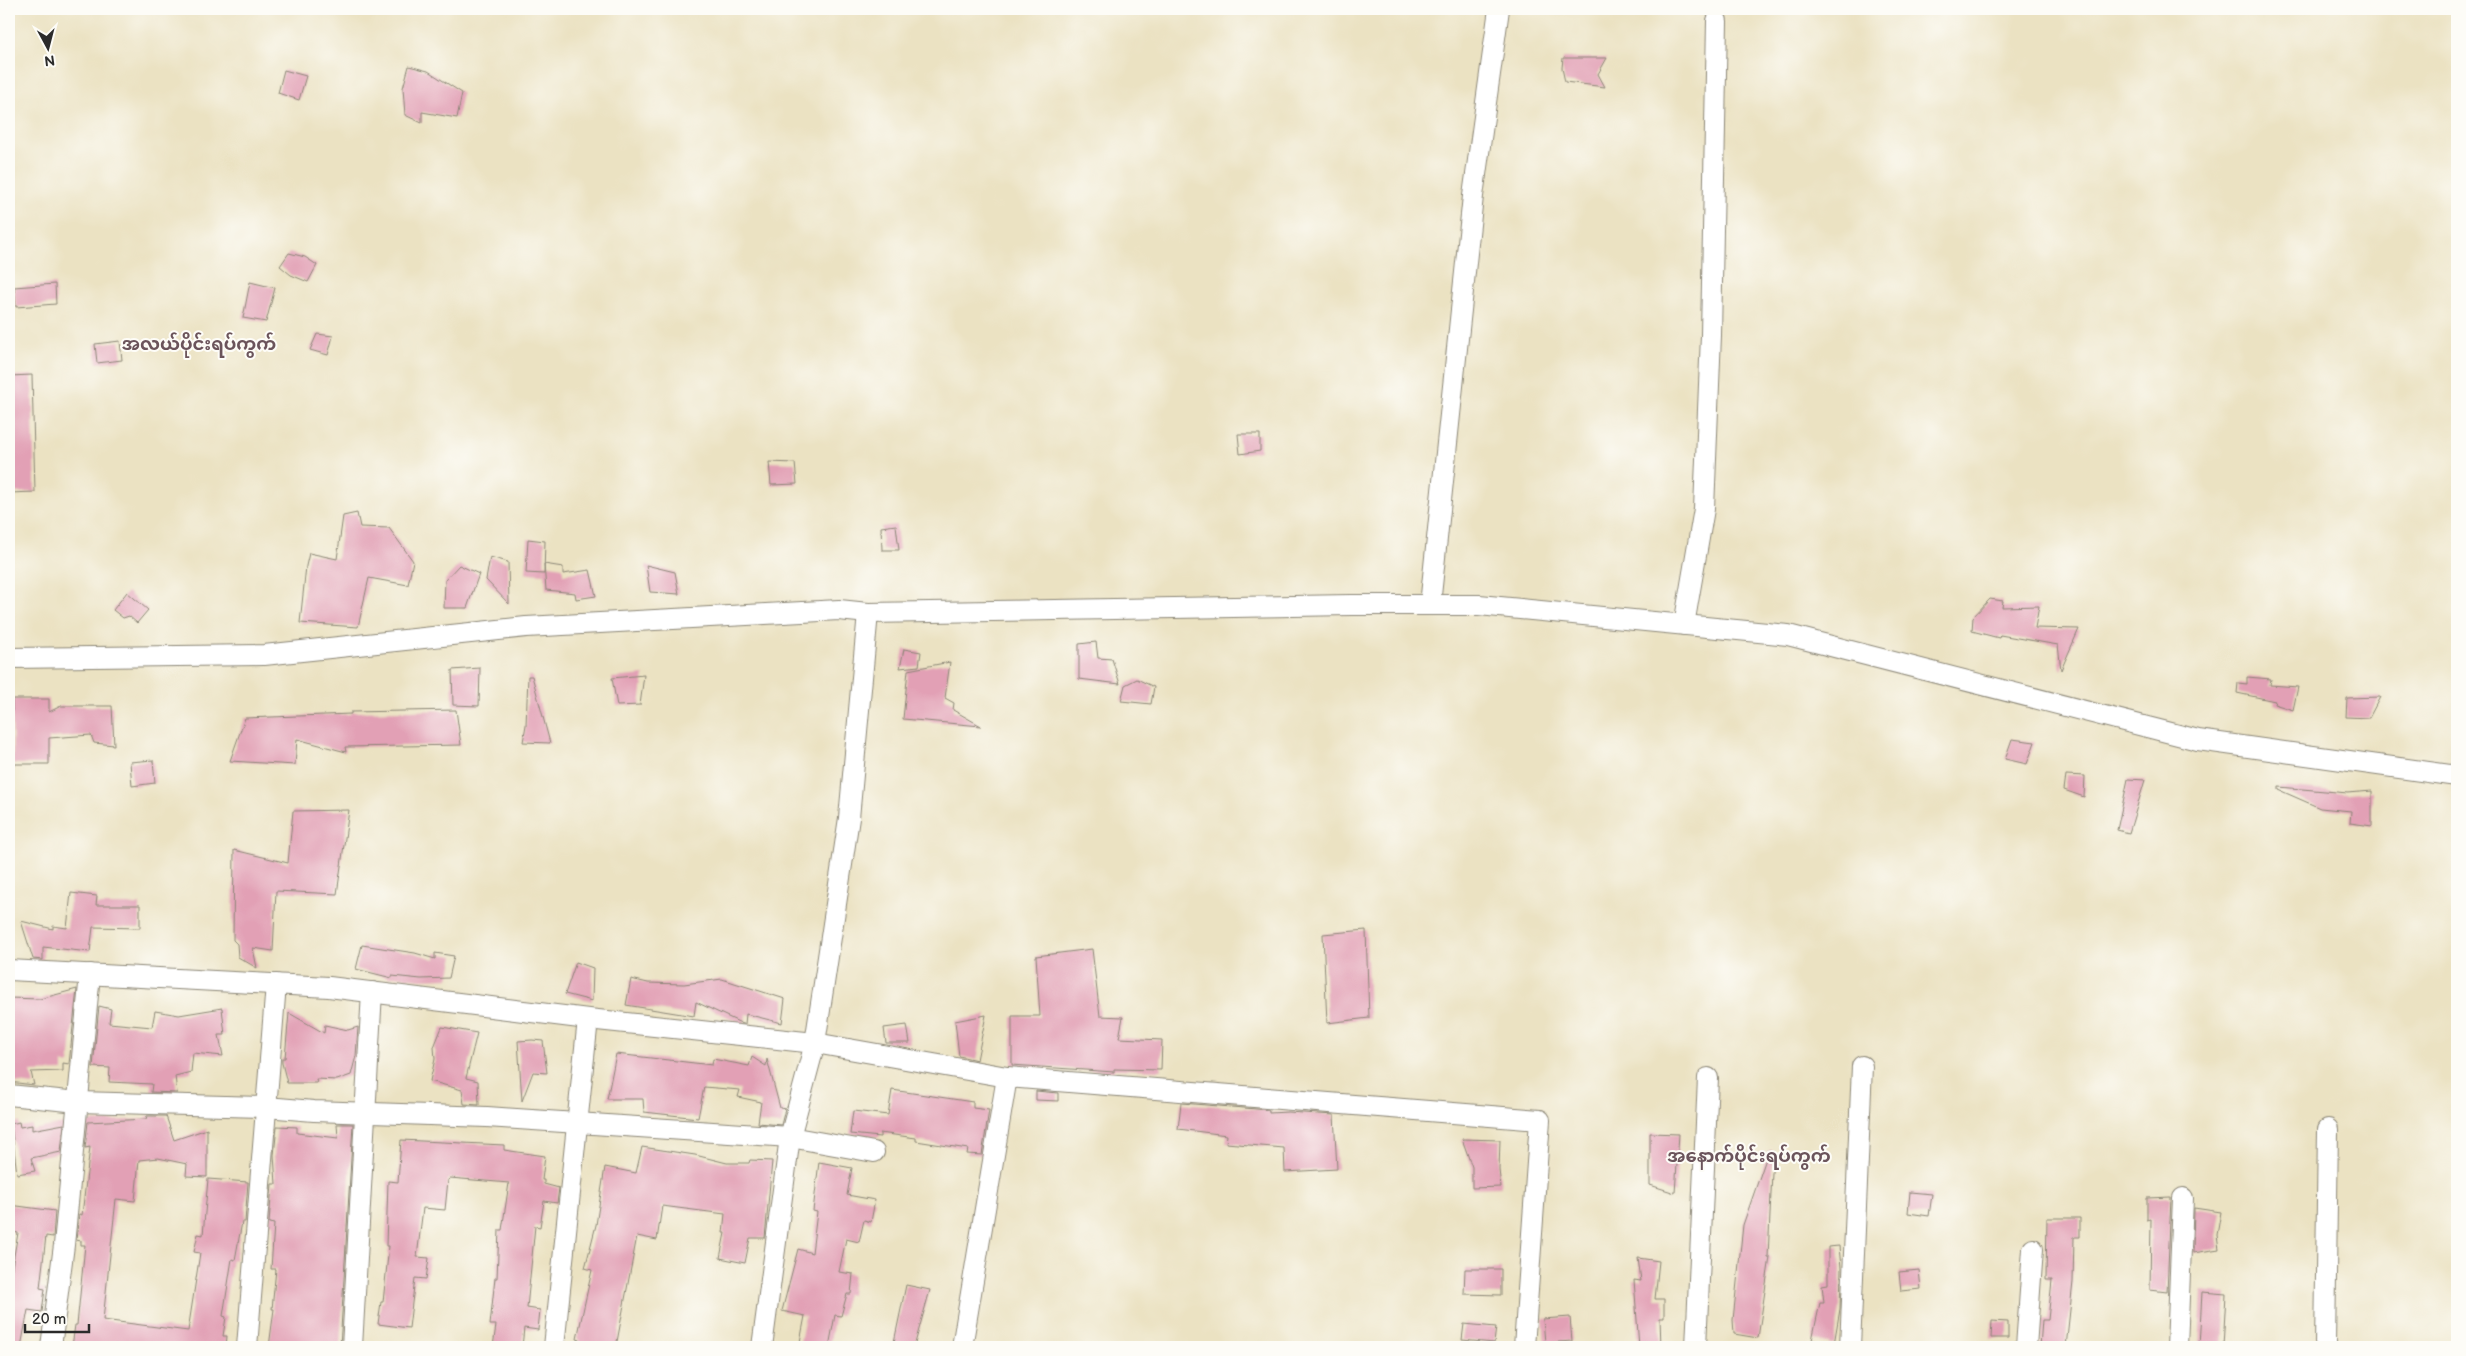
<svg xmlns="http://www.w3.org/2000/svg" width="2466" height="1356" font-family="'Balsamiq Sans','Noto Sans Myanmar',sans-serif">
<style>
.building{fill:#e2a0b5}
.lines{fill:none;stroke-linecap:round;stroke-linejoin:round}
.street-casing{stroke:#8b8676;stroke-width:22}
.street{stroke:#fff;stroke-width:20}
.labels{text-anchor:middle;stroke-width:4;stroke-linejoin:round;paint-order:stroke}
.quarter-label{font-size:18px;font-weight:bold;fill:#6b545b;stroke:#fdfcf7}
</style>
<rect width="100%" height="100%" fill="#fdfcf7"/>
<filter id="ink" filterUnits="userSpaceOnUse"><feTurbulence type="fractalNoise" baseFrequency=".02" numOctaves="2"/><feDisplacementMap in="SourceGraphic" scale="10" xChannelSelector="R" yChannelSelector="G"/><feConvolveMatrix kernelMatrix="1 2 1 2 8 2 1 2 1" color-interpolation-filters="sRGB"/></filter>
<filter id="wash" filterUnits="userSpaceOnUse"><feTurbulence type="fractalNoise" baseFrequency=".0096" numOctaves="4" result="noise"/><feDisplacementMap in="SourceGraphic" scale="20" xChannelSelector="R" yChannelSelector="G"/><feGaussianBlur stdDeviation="1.12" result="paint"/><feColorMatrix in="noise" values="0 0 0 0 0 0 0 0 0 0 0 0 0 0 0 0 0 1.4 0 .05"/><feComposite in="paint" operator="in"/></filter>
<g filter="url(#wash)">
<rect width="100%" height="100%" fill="#ebe2c2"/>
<g id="blocks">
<g class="building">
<polygon points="1563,58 1607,58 1598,74 1605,87 1565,82 1562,68"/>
<polygon points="409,66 428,71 462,93 457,118 422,112 422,123 405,115 403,88"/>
<polygon points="284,70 306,76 299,100 278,93"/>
<polygon points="289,253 305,257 317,265 308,282 291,275 280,266"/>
<polygon points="250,282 275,288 266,322 243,318"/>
<polygon points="55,284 56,304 16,307 14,287"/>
<polygon points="317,334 333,336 328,355 310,350"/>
<polygon points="120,341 122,360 97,363 95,344"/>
<polygon points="32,375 35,492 9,493 9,376"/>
<polygon points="1238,434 1260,434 1260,451 1240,454"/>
<polygon points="769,462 795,463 797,484 771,485"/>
<polygon points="357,513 360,527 389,528 413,561 408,585 369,578 358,627 300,623 306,566 309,553 337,559 343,516"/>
<polygon points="896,525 899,550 882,550 881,527"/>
<polygon points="528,539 545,541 544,574 526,573"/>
<polygon points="490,557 508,562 509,604 486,580"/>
<polygon points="544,564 563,567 563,574 590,570 596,596 576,599 575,593 546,590"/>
<polygon points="459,565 479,574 467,608 444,608 445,580"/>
<polygon points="646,565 675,572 679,594 650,592"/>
<polygon points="127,592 148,610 137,623 129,616 123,618 113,610"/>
<polygon points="1990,599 2003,601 2002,607 2039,606 2035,628 2079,629 2061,670 2058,645 2000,635 1999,638 1972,631 1973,617"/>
<polygon points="1096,642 1098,658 1112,659 1120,684 1079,679 1079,644"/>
<polygon points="904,649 921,652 919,666 900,668"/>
<polygon points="950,662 945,698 954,703 953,710 981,726 903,719 908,670"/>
<polygon points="480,668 479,706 453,705 452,670"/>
<polygon points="644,675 640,705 617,706 612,678"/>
<polygon points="528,676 532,676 550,743 523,742 526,725"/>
<polygon points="2247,677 2271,679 2270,685 2298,687 2293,710 2274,704 2275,701 2237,693 2238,683 2247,684"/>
<polygon points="1137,679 1154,687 1151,704 1121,701 1125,685"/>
<polygon points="2380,697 2369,718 2346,717 2347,698"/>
<polygon points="12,699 49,699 49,712 61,706 112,706 114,745 94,743 91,735 49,738 49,764 13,764"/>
<polygon points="456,710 461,745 345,747 346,752 297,739 295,765 230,761 245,718 351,714 351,712"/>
<polygon points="2012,739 2035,742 2027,764 2005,759"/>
<polygon points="153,760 155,783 132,786 130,762"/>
<polygon points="2066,775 2085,776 2084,797 2064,790"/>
<polygon points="2128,779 2145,780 2129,833 2117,830"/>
<polygon points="2279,787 2348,793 2372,791 2372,826 2350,823 2351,811 2320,808 2279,790"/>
<polygon points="349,810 337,894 276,891 273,951 253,948 257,968 238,957 237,944 233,940 234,850 288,863 293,811"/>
<polygon points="71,893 97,896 96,905 140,905 140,928 93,927 90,952 43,947 43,960 33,959 21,921 53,929 53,926 67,928"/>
<polygon points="1366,930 1369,1018 1327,1023 1323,934"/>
<polygon points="362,945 415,953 435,959 435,953 454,956 449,978 421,979 392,976 392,978 356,969"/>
<polygon points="1092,949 1100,1016 1123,1017 1119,1038 1162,1040 1161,1070 1114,1069 1114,1072 1012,1065 1012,1016 1040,1016 1036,956"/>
<polygon points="576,962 593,968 592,1001 565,994"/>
<polygon points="631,979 648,983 684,984 722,979 785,999 782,1023 746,1014 745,1024 743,1024 696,1002 694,1016 626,1005"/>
<polygon points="77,989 69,1064 63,1063 63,1071 31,1072 34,1085 9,1082 9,998 40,999"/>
<polygon points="99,1006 111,1009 109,1023 152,1027 155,1011 179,1015 222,1008 225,1035 219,1035 223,1056 193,1053 191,1072 175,1076 177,1093 151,1092 152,1084 109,1082 110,1068 93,1067"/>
<polygon points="289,1013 324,1033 325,1025 348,1030 358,1027 356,1056 351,1075 337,1080 316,1079 317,1083 287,1083 282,1063 282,1058 285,1058"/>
<polygon points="986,1015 977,1060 959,1056 955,1021"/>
<polygon points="907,1025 910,1043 886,1043 884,1028"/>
<polygon points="442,1027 477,1033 466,1078 478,1081 479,1105 464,1104 462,1090 430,1081 435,1059 434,1047"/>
<polygon points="532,1040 543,1041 547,1073 533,1072 522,1101 518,1041"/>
<polygon points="616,1054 712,1065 713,1059 749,1066 752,1057 766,1066 767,1059 780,1108 785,1109 781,1125 758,1123 761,1102 738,1097 740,1090 704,1087 698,1118 644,1112 643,1099 607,1099"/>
<polygon points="892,1090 973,1102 973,1108 989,1110 982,1155 967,1154 968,1149 916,1141 916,1138 880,1133 880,1137 850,1134 853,1111 888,1115"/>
<polygon points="1036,1091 1058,1093 1058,1101 1036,1100"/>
<polygon points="1181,1103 1269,1110 1269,1113 1288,1112 1334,1115 1337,1169 1285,1172 1284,1148 1226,1143 1227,1135 1178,1129"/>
<polygon points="147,1116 166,1116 174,1140 207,1129 207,1177 186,1176 187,1164 158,1158 139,1160 135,1201 116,1199 103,1320 188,1331 200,1253 194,1252 198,1234 203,1235 208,1179 248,1182 245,1222 242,1222 235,1260 232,1259 223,1316 226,1317 223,1336 227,1336 226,1347 72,1347 75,1325 77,1325 85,1245 81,1245 81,1241 76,1240 79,1214 82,1215 90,1147 85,1148 88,1122 146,1119"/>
<polygon points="19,1122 20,1127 32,1125 32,1130 64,1124 61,1152 31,1158 35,1171 17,1174 11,1124"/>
<polygon points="337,1124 353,1124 340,1347 269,1347 274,1309 272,1309 276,1269 271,1269 274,1224 269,1223 272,1184 276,1184 274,1155 277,1126 297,1127 297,1133 338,1138"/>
<polygon points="1650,1133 1679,1134 1675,1193 1650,1185"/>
<polygon points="1462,1139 1500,1140 1499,1170 1501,1187 1472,1188 1472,1167"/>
<polygon points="401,1140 504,1145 504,1150 545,1156 542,1180 544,1180 544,1184 559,1188 557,1203 544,1201 540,1227 535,1226 527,1308 540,1310 538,1330 524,1328 522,1347 493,1347 496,1325 490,1325 495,1278 497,1278 499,1230 502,1230 509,1183 450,1178 448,1180 445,1210 423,1208 417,1257 429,1258 426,1279 415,1278 409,1328 378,1324 381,1302 383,1302 389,1246 386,1246 388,1181 398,1182"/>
<polygon points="642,1147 695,1155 727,1163 749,1163 750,1160 772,1161 765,1238 750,1238 745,1263 720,1258 725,1233 723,1233 725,1214 662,1206 657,1240 637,1236 616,1347 578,1347 580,1340 577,1339 592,1270 585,1268 596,1225 605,1167 636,1173"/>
<polygon points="1769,1150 1773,1151 1768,1257 1770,1257 1758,1338 1734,1334 1733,1320 1743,1225"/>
<polygon points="819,1162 852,1168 847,1195 875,1200 871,1222 864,1220 859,1242 846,1239 839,1272 853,1274 851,1294 847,1294 841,1316 835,1315 829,1347 799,1347 805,1316 782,1311 798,1249 812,1253 817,1212 813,1211"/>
<polygon points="1910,1192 1932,1194 1929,1216 1908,1213"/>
<polygon points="2171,1197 2167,1292 2150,1290 2151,1219 2147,1220 2147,1198"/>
<polygon points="10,1205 55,1211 53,1237 46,1236 40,1288 45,1289 42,1312 28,1310 21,1347 9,1347 9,1284 18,1233 9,1231"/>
<polygon points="2194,1208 2221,1212 2217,1235 2219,1249 2193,1253"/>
<polygon points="2047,1218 2080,1218 2080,1237 2074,1237 2073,1282 2066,1347 2040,1347 2042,1320 2048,1320 2052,1280 2046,1280"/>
<polygon points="1839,1246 1841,1268 1840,1309 1834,1344 1829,1344 1829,1342 1812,1340 1820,1303 1824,1303 1822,1285 1828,1284 1828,1247"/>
<polygon points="1638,1258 1659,1261 1655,1299 1664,1299 1664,1318 1660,1318 1661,1347 1639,1347 1634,1280 1641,1281"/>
<polygon points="1465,1269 1501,1269 1501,1295 1464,1294"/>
<polygon points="1919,1270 1921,1289 1901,1291 1899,1272"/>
<polygon points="906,1285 930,1290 914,1347 893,1347"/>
<polygon points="2202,1292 2226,1294 2223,1347 2199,1347"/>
<polygon points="1570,1317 1572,1341 1545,1343 1543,1319"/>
<polygon points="1992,1321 2008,1322 2008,1338 1991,1338"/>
<polygon points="1464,1324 1496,1327 1494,1343 1462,1340"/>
</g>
</g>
</g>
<g filter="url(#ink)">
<use href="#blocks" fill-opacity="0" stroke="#8b8676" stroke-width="1"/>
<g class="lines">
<g class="street-casing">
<g id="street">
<polyline points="1430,605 1473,196 1499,9"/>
<polyline points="1684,625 1704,509 1711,335 1717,21"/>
<polyline points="9,658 264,655 526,627 839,610 868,613 1351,605 1479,605 1788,635 2198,740 2457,776"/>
<polyline points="9,970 329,987 588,1019 815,1043 1007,1077 1540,1120 1524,1347"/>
<polyline points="9,1095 78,1102 266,1107 314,1111 487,1117 790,1137 874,1152"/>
<polyline points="51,1347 64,1245 90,974"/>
<polyline points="247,1347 276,984"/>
<polyline points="352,1347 372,992"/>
<polyline points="554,1347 588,1019"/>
<polyline points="762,1347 790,1137 815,1043 849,818 868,613"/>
<polyline points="962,1347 1007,1077"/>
<polyline points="1696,1347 1708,1078"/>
<polyline points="1850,1347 1862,1066"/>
<polyline points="2026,1347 2033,1249"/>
<polyline points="2177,1347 2183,1198"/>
<polyline points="2325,1347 2328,1129"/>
</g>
</g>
<use href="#street" class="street"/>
</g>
</g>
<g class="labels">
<g class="quarter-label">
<text x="199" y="350">အလယ်ပိုင်းရပ်ကွက်</text>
<text x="1749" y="1162">အနောက်ပိုင်းရပ်ကွက်</text>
</g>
</g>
<rect width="2466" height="1356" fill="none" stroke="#fdfcf7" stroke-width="30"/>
<g transform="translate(48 48) rotate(173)" stroke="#fdfcf7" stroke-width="4" paint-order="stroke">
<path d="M0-4L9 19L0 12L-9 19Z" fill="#2b2b2b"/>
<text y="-8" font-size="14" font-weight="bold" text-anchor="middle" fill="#2b2b2b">N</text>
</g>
<path d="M25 1324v8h64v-8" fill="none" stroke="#2b2b2b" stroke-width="2.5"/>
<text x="32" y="1324" font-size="15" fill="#2b2b2b" stroke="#fdfcf7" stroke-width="4" paint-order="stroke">20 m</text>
</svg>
